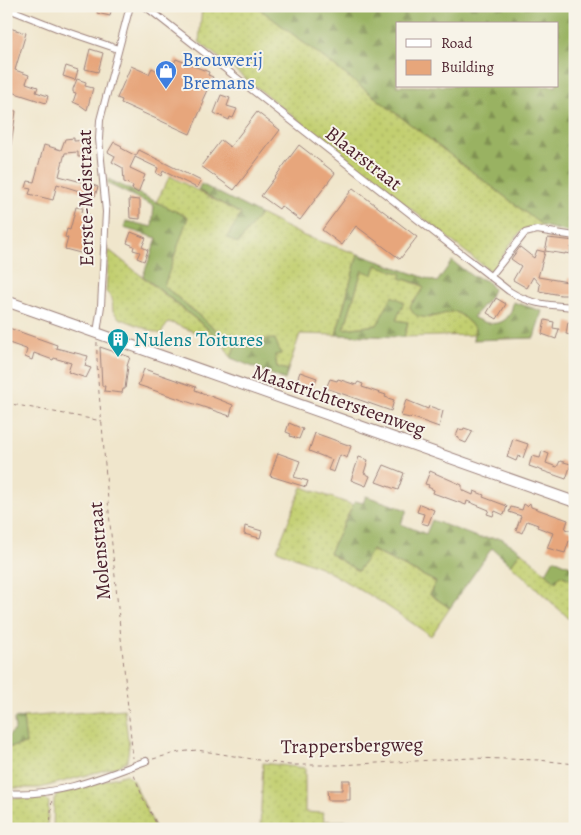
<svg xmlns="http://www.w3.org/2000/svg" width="581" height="835" font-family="Alegreya,serif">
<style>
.grass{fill:url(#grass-dots);stroke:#86774e}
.forest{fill:url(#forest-firs);stroke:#726846;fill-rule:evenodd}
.building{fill:#e7a67b}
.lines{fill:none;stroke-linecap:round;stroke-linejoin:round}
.street-casing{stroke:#9d827c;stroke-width:8}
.primary-casing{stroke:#9d827c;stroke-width:12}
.path{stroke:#9d827c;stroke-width:1;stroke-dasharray:4 4;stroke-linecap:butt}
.street{stroke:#fff;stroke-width:6}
.primary{stroke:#fff;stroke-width:10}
.labels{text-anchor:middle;stroke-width:4;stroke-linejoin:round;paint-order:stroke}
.shop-label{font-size:20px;fill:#366cbe;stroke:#f7f3e8;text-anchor:start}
.street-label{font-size:20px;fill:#4a1f2b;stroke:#f7f3e8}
.culture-label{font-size:20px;fill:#0d838f;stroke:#f7f3e8;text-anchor:start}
</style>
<defs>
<pattern id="grass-dots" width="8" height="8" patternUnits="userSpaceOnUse" patternTransform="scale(1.25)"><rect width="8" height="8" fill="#c2cf70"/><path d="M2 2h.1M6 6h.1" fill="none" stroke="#a8b161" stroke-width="1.8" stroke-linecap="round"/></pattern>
<pattern id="forest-firs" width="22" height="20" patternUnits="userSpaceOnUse" patternTransform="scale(1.25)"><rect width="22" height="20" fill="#99b262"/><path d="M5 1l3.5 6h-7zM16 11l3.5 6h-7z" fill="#7f9051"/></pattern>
</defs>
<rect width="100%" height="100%" fill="#f7f3e8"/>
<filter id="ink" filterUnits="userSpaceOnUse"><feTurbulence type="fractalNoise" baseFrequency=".02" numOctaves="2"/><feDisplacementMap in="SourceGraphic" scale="10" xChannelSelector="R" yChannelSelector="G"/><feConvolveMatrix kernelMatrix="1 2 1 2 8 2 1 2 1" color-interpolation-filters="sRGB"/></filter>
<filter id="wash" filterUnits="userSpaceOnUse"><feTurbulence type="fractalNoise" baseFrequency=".0096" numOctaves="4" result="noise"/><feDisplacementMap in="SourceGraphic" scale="20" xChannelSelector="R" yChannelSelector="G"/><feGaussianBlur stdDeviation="1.12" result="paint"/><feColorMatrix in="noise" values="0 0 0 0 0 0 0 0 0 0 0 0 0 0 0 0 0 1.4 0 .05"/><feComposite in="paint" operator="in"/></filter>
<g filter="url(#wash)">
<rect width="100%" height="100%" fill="#f0e6cc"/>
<g class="grass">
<path d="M202,6h54l287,220c-31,-2 -33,28 -53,45l-291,-229z"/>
<polygon points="170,176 241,214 238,243 260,214 304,236 358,254 336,335 300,334 288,370 277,367 275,355 280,354 237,340 231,358 223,344 222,335 164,286 187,217 156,202"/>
<polygon points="109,250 214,334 213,339 169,322 160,334 119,318 113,311 112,298 106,292"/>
<polygon points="376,264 402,274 401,278 420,285 424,288 421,293 412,302 428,318 454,311 461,315 475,328 475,335 404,337 408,322 395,320 403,302 377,325 344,329 362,270"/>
<polygon points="302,487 353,505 329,553 358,571 371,550 436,582 429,594 450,608 431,636 381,602 322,568 277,550"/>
<polygon points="521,551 556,582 560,575 575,581 575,624 511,565"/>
<polygon points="124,709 129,746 127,761 119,766 40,788 6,788 6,748 26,744 23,717"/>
<polygon points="263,763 305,768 305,812 323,813 324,821 368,820 368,829 355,827 355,829 260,829"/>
<polygon points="127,774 132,779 156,829 53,829 54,800 56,795"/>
<polygon points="6,798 45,798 49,802 47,829 6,829"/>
</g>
<g class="forest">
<path d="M256,6h319v228l-32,-8zM397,24h160v62h-160z"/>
<polygon points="108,179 188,217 164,286 222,335 223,344 213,339 214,334 143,276 157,238 124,228 126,221 152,227 154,206 108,184"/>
<polygon points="201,184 260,214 238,244 227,237 241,214 198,190"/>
<path d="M358,254l79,28 15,-21 20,15 15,5 6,8 -4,9 -16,19c18,11 38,9 40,-15l29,9 -8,27 -61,2 2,-12 -14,-13 -7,-4c-14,3 -39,15 -44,-5l14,-18 -4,-4 -20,-6 2,-4 -26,-9 -3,10 -11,-5 -18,59 33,-4 15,-29 12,6 -8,18 12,2 -4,15 -68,-2z"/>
<polygon points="275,339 281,354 275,355 277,367 288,370 285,380 231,358 237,340"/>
<polygon points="366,496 407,510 401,524 426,534 432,520 479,538 501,538 521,551 511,565 492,548 450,608 429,594 436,582 372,550 358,571 329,553 355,501 363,503"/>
<polygon points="554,559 575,568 575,581 560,575 556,582 546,573"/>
<polygon points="23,717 26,744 6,748 6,738 15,730 14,719"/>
</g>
<g id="blocks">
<g class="building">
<polygon points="99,6 112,6 110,16 97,13"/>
<polygon points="6,27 26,33 15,70 29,75 26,83 38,87 36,92 48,96 46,103 12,92 10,106 6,106"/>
<polygon points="90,49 103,53 98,72 85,69"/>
<polygon points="176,59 209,72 208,75 213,77 202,101 204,102 190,134 121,103 122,100 117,98 131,66 149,74 152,68 168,76"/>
<polygon points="66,66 78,70 75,80 63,76"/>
<polygon points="77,79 86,82 85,86 93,88 87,110 80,105 73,102 76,93 73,92 73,89"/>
<polygon points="221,95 230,98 227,106 237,109 233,118 230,117 229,120 214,113"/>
<polygon points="6,110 16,111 10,151 6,151"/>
<polygon points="257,112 280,130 234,190 201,166 221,140 230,147"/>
<polygon points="74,138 74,141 88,140 90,156 78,157 78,152 65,153 59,176 93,185 98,187 95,196 57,184 53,200 29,194 31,189 26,188 28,181 34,182 44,145 61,150 65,139"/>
<polygon points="114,142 122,146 121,148 136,156 139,150 201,181 197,188 163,171 161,176 156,173 158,168 135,157 130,168 145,175 138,193 132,189 133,186 124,182 123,168 112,162 115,156 108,152"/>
<polygon points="299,145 335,173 300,220 281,206 279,209 261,196"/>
<polygon points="353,188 417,237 400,259 356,226 342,245 322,230"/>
<polygon points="129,199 140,200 140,219 130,218"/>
<polygon points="76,207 83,208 82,212 89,214 84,232 87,233 85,243 87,243 84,254 65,249 68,238 65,237 67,229 70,230"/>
<polygon points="131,232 146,238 142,247 148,250 144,261 137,258 140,252 133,250 134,246 127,243"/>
<polygon points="548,238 575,241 575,248 571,247 570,254 565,253 565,254 545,251"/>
<polygon points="520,247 534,258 537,250 545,252 538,277 568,282 568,278 575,278 575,295 561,295 539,291 540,285 533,277 527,288 513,280 521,266 511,259"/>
<polygon points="496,298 506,304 497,319 487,313"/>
<polygon points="545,320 554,322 553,328 559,329 556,339 542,334"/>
<polygon points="568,322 574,324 575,336 566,334"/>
<polygon points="6,327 57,345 56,348 88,356 85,366 91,368 86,378 68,372 71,363 54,358 53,360 34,353 32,360 25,357 27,350 26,349 6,342"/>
<polygon points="100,347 130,357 127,366 128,366 125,389 123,389 122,393 104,391 105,386 102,386"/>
<polygon points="144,369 196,387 195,390 233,405 230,416 138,385"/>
<polygon points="300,372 317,378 312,388 296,383"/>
<polygon points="330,379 337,381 338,379 356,385 358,382 363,384 362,387 386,395 385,397 394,400 391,411 326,388"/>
<polygon points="406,400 428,409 429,406 443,411 439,427 411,417 410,418 401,416"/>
<polygon points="289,423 303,429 299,439 290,436 291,434 286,432"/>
<polygon points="464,428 473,431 466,443 459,440 459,438 456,436 459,429 463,430"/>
<polygon points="315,433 351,446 347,458 340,455 334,472 328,470 332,460 309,451"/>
<polygon points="513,439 528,444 523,458 518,456 516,461 507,457"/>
<polygon points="542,451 549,454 546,463 557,467 560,461 571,464 566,479 529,466 532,456 540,458"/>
<polygon points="278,453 300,461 294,477 308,481 306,487 270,476"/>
<polygon points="359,457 368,460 364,473 370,476 366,486 351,480"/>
<polygon points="384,465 404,473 398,490 376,482"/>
<polygon points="430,471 462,485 462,490 473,495 474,491 484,495 483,497 507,506 504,515 495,511 493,516 487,514 489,510 467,501 466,505 433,493 434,490 428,487 429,485 425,484"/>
<polygon points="530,503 531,507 568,520 565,529 575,532 575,543 569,541 565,553 547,548 553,533 537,527 538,525 527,521 522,533 516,530 521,516 509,512 511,507 522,510 524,504 527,506"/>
<polygon points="420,504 434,510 428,525 421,523 424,514 417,512"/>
<polygon points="245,526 262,531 260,538 244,534"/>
<polygon points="342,780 350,780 350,800 328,800 327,790 342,790"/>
</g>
</g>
</g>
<g filter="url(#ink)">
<use href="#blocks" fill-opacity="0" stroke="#9d827c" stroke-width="1"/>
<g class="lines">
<g class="street-casing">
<g id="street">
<path d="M145,6l364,285c22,14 40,14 66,16"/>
<polyline points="6,8 62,30 118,49"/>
<polyline points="490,277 525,233 537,230 575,236"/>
<polyline points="97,333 101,306 106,212 99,139 100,120 130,6"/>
<path d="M6,793c50,4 95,-15 140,-32"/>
</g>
</g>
<g class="primary-casing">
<polyline id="primary" points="6,301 575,502"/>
</g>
<g class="path">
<path d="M97,342c-1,37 5,73 7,110 8,102 19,204 29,306"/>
<polyline points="6,403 102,421"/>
<polyline points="153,759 179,752 197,750 289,765 339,765 472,758 539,760 575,764"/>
<polyline points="134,775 143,798 159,829"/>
<polyline points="50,829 52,797"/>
</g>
<use href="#street" class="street"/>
<use href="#primary" class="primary"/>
</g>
</g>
<defs>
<g id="shop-pin" transform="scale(1.125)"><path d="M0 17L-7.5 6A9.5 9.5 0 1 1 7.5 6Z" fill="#3f7fe0" stroke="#f7f3e8"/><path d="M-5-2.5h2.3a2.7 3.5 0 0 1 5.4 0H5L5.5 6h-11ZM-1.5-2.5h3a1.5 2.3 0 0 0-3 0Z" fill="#fff"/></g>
<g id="building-pin" transform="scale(1.125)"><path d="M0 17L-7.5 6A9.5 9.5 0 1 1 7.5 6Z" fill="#0f9aa8" stroke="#f7f3e8"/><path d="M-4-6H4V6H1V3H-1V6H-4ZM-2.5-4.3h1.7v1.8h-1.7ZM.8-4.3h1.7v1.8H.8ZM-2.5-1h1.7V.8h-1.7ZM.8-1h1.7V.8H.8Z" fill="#fff"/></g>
</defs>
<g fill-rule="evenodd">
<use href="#shop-pin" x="166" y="71"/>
<use href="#building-pin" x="118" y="339"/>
</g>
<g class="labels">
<g class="shop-label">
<text x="182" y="66">Brouwerij<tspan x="182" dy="23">Bremans</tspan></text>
</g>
<g class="street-label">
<text transform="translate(364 158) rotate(38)" y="7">Blaarstraat</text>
<text transform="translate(85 198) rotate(-91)" y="7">Eerste-Meistraat</text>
<text transform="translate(339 400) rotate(19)" y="7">Maastrichtersteenweg</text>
<text transform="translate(99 551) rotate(-95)" y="7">Molenstraat</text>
<text transform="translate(352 745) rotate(-1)" y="7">Trappersbergweg</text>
</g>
<g class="culture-label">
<text x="134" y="346">Nulens Toitures</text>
</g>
</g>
<rect width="581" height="835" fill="none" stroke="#f7f3e8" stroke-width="25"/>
<rect x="396" y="22" width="162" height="65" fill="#f7f3e8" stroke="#b29e9c"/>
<rect x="406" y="39" width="25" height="8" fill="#ffffff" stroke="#b29e9c"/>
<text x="441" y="48" font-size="15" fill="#4a1f2b">Road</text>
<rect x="406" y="60" width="25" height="15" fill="#e7a67b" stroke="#b29e9c"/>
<text x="441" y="72" font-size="15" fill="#4a1f2b">Building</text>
</svg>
